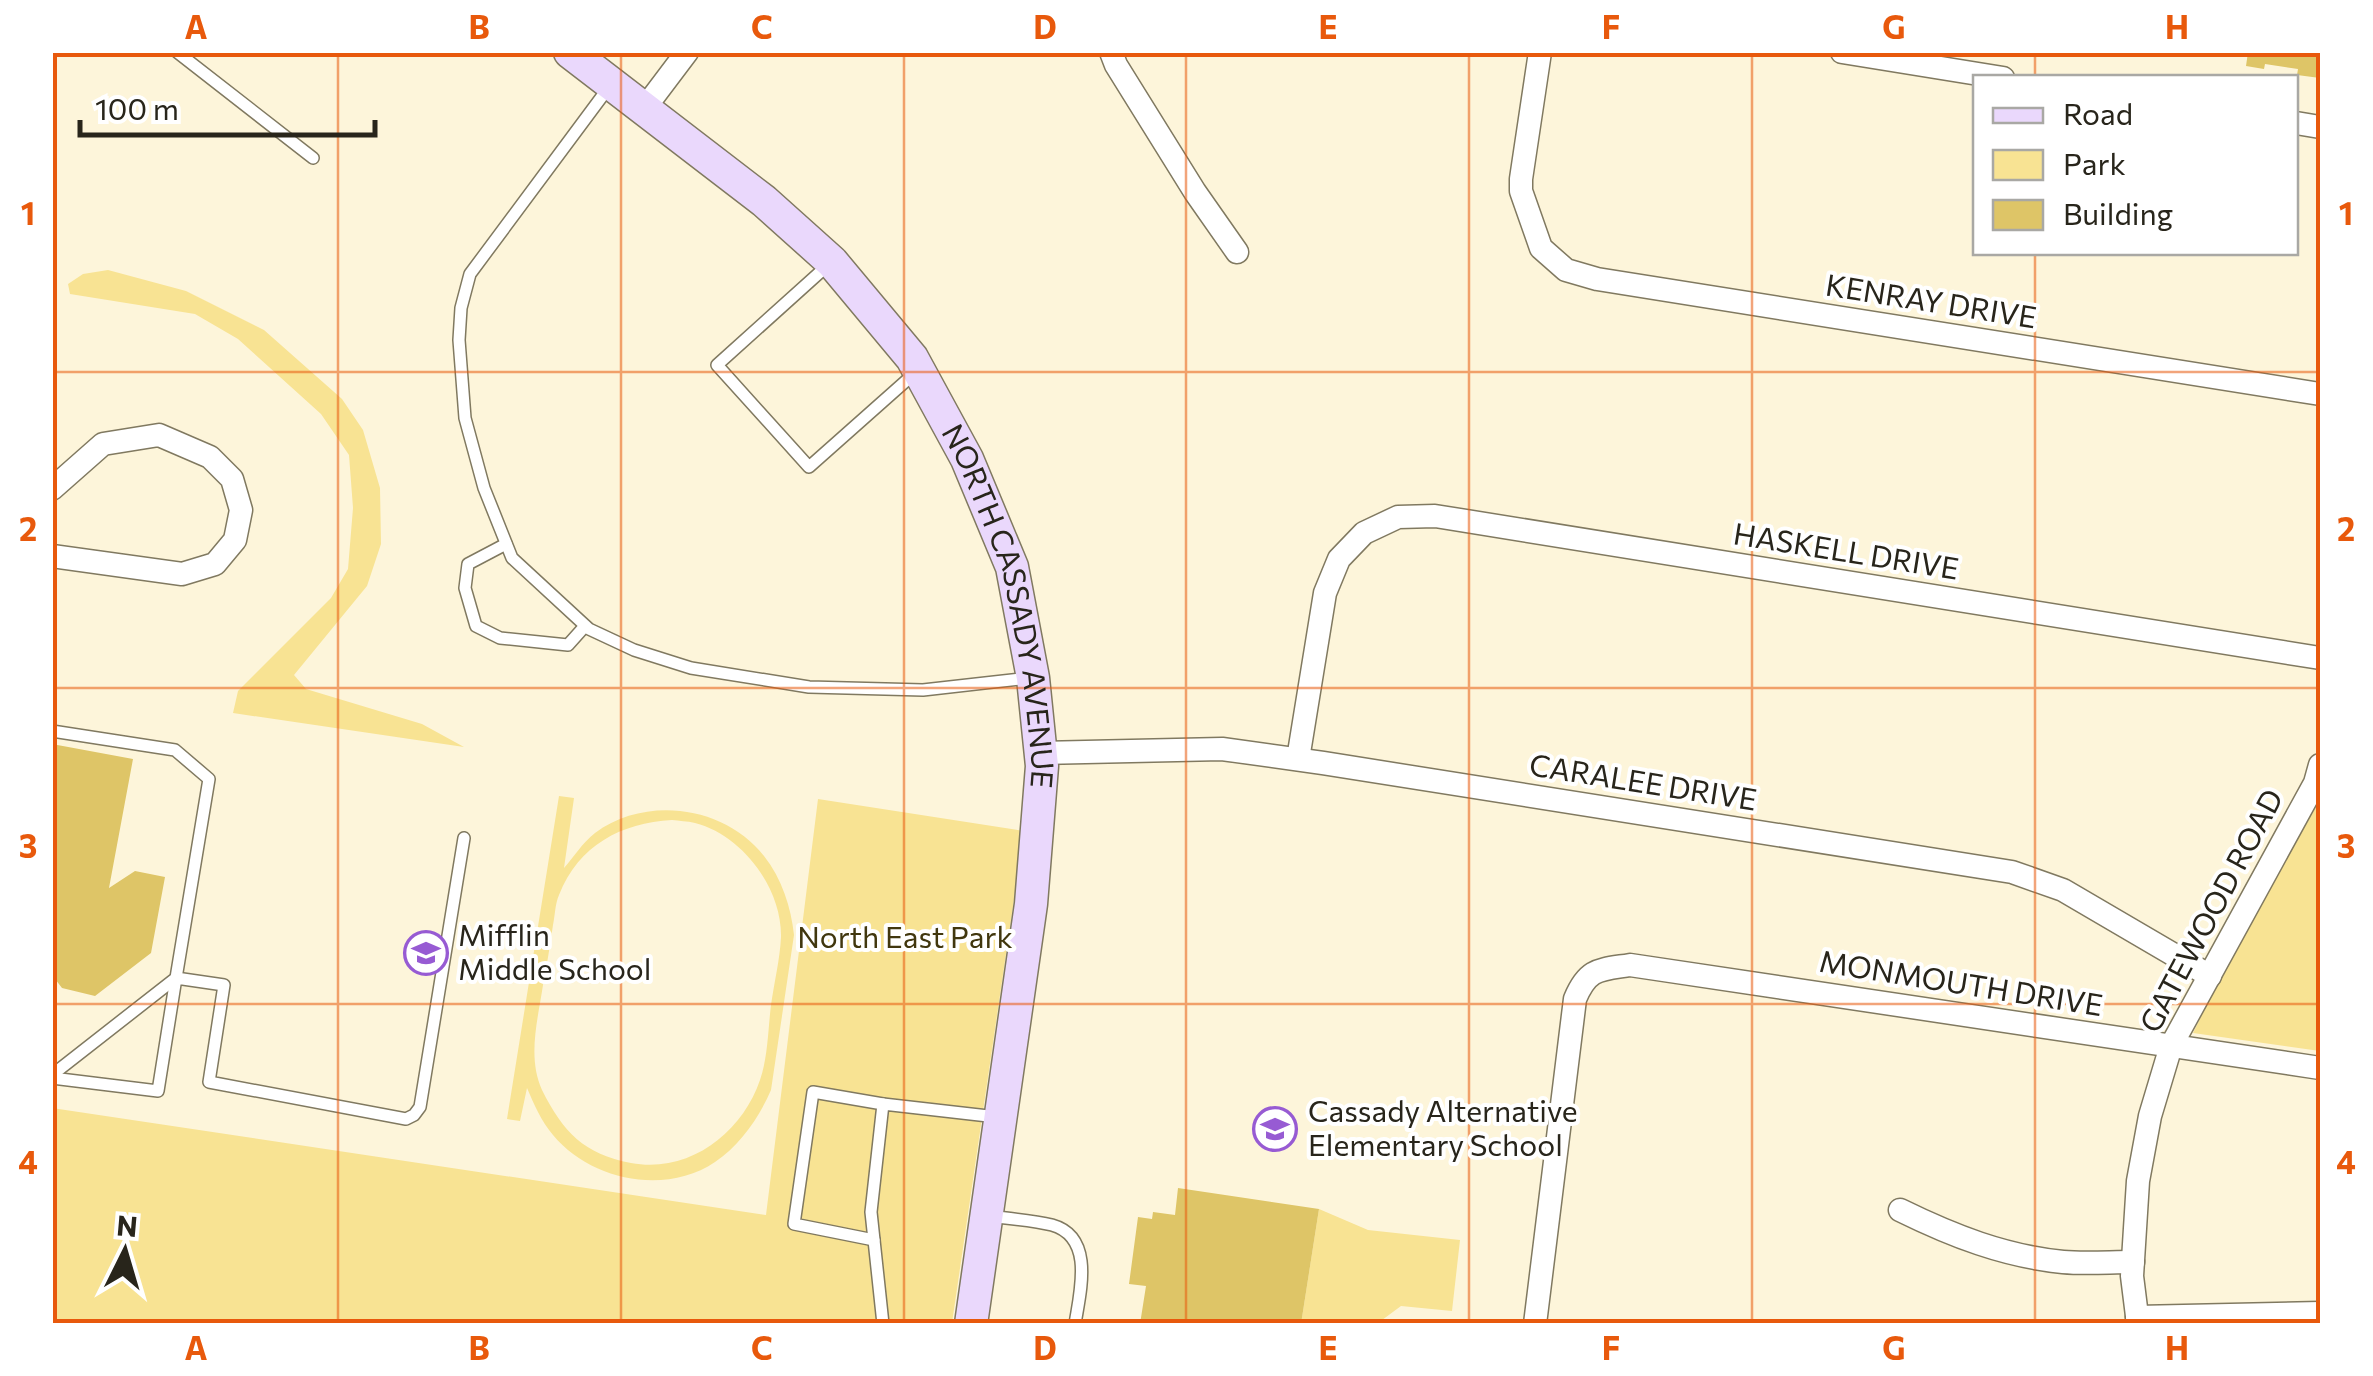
<svg xmlns="http://www.w3.org/2000/svg" width="2373" height="1376" font-family="Commissioner,sans-serif">
<style>
.green{fill:#f8e393;fill-rule:evenodd}
.building{fill:#dec567}
.lines{fill:none;stroke-linecap:round;stroke-linejoin:round}
.lane-casing{stroke:#807960;stroke-width:14}
.street-casing{stroke:#807960;stroke-width:25}
.secondary-casing{stroke:#807960;stroke-width:35}
.lane{stroke:#fff;stroke-width:11}
.street{stroke:#fff;stroke-width:22}
.secondary{stroke:#ead8fc;stroke-width:32}
.grid{fill:none;stroke:#e8590c;stroke-width:2.5;stroke-opacity:0.55}
.labels{text-anchor:middle;stroke-width:8;stroke-linejoin:round;paint-order:stroke}
.street-label{font-size:30px;fill:#28251b;stroke:#fff}
.poi-label{font-size:30px;fill:#28251b;stroke:#fff;text-anchor:start}
.park-label{font-size:30px;fill:#41370e;stroke:#fff}
.neatline{fill:none;stroke:#e8590c;stroke-width:4}
.grid-label{font-size:32px;text-anchor:middle;font-weight:bold;fill:#e8590c}
</style>
<rect width="100%" height="100%" fill="#fdf5da"/>
<g class="green">
<polygon points="108,270 186,291 264,330 342,399 363,430 380,488 381,544 367,586 294,675 306,689 422,724 464,747 233,713 238,691 331,598 348,569 353,508 349,455 321,414 238,339 195,314 70,294 68,284 83,274"/>
<path d="M559,796l15,2 -10,70c10,-11 18,-25 31,-35 51,-38 130,-27 169,23 18,23 27,51 30,79l-23,155c-12,28 -31,55 -56,72 -50,34 -125,18 -162,-27 -12,-14 -19,-31 -26,-47l-7,33 -13,-2zM672,820c7,1 15,1 23,3 47,12 87,65 86,114 -1,22 -7,46 -10,68 -3,24 -3,52 -11,75 -18,53 -71,94 -129,83 -47,-9 -68,-31 -89,-73 -15,-33 -4,-71 1,-105 4,-20 7,-40 10,-60 2,-9 2,-21 6,-30 20,-50 62,-72 113,-75z"/>
<polygon points="818,799 1024,831 952,1323 53,1323 52,1108 766,1215"/>
<polygon points="2320,800 2320,1051 2193,1033 2231,955"/>
<polygon points="1319,1209 1368,1230 1460,1240 1452,1311 1401,1306 1378,1323 1355,1321 1353,1323 1301,1324"/>
</g>
<g class="building">
<polygon points="2248,52 2320,52 2320,78 2297,75 2298,69 2265,64 2264,69 2246,66"/>
<polygon points="52,744 133,759 109,888 135,871 165,877 151,953 95,996 62,988 52,975"/>
<polygon points="1178,1188 1319,1209 1301,1324 1140,1324 1146,1286 1129,1284 1138,1217 1152,1219 1153,1212 1175,1215"/>
</g>
<g class="lines">
<g class="lane-casing">
<g id="lane">
<polyline points="177,52 313,158"/>
<polyline points="609,87 470,274 461,308 459,340 465,418 484,488 512,558 589,629 634,650 691,668 809,687 923,690 1029,678"/>
<polyline points="828,265 717,365 809,467 916,372"/>
<polyline points="506,544 468,564 465,588 476,626 500,638 568,645 585,626"/>
<polyline points="52,731 175,750 209,779 176,978 52,1075"/>
<polyline points="52,1078 158,1091 176,978 224,985 209,1082 406,1119 414,1115 420,1107 464,838"/>
<path d="M989,1216c21,3 43,4 63,9 43,12 28,67 23,99"/>
<polyline points="874,1240 794,1224 813,1092 883,1104"/>
<polyline points="883,1324 871,1212 883,1104 997,1117"/>
</g>
</g>
<g class="street-casing">
<g id="street">
<polyline points="1111,52 1116,65 1195,192 1237,252"/>
<polyline points="1540,52 1521,179 1521,191 1541,248 1566,270 1597,279 2320,394"/>
<polyline points="1842,52 2003,78"/>
<polyline points="644,109 687,52"/>
<polyline points="2296,123 2320,127"/>
<polyline points="52,489 103,444 159,435 210,457 232,479 241,510 235,540 215,564 182,574 52,556"/>
<polyline points="1040,753 1222,749 1323,763 2012,872 2063,890 2210,976"/>
<polyline points="1298,759 1325,593 1339,559 1364,533 1398,517 1435,516 2320,658"/>
<path d="M1900,1210c53,26 104,46 163,52 23,2 47,0 70,0"/>
<polyline points="2137,1317 2320,1313"/>
<path d="M1535,1324l40,-325c13,-31 24,-29 55,-34l690,103"/>
<polyline points="2138,1324 2132,1276 2138,1181 2150,1116 2171,1046 2315,783 2320,765"/>
</g>
</g>
<g class="secondary-casing">
<g id="secondary">
<path id="s1" d="M570,52l194,149 68,61 80,96 55,101 45,108 21,111 9,88 -11,138 -60,420"/>
</g>
</g>
<use href="#lane" class="lane"/>
<use href="#street" class="street"/>
<use href="#secondary" class="secondary"/>
</g>
<path class="grid" d="M338,52v1272M621,52v1272M904,52v1272M1186,52v1272M1469,52v1272M1752,52v1272M2035,52v26M2035,252v1072M52,372h2268M52,688h2268M52,1004h2268"/>
<defs>
<g id="school-ring" transform="scale(2.25)"><circle r="9.5" fill="#fff" stroke="#975bd3" stroke-width="1.5"/><path d="M0-5L7-2L0 1L-7-2ZM-4 1L0 2.5L4 1V4Q0 6-4 4Z" fill="#975bd3"/></g>
</defs>
<g fill-rule="evenodd">
<use href="#school-ring" x="426" y="953"/>
<use href="#school-ring" x="1275" y="1129"/>
</g>
<g class="labels">
<g class="street-label">
<text transform="translate(1931 302) rotate(9)" y="10">KENRAY DRIVE</text>
<text transform="translate(1846 552) rotate(9)" y="10">HASKELL DRIVE</text>
<text dy="10" stroke="none"><textPath href="#s1" startOffset="728">NORTH CASSADY AVENUE</textPath></text>
<text transform="translate(1643 783) rotate(9)" y="10">CARALEE DRIVE</text>
<text transform="translate(2212 911) rotate(-62)" y="10">GATEWOOD ROAD</text>
<text transform="translate(1961 984) rotate(9)" y="10">MONMOUTH DRIVE</text>
</g>
<g class="poi-label">
<text x="458" y="946">Mifflin<tspan x="458" dy="34">Middle School</tspan></text>
<text x="1308" y="1122">Cassady Alternative<tspan x="1308" dy="34">Elementary School</tspan></text>
</g>
<g class="park-label">
<text x="905" y="948">North East Park</text>
</g>
</g>
<rect width="2373" height="1376" fill="none" stroke="#ffffff" stroke-width="110"/>
<rect x="1973" y="75" width="325" height="180" fill="#ffffff" stroke="#a9a8a4" stroke-width="2.5"/>
<rect x="1993" y="108" width="50" height="15" fill="#ead8fc" stroke="#a9a8a4" stroke-width="2.5"/>
<text x="2063" y="125" font-size="30" fill="#28251b">Road</text>
<rect x="1993" y="150" width="50" height="30" fill="#f8e393" stroke="#a9a8a4" stroke-width="2.5"/>
<text x="2063" y="175" font-size="30" fill="#28251b">Park</text>
<rect x="1993" y="200" width="50" height="30" fill="#dec567" stroke="#a9a8a4" stroke-width="2.5"/>
<text x="2063" y="225" font-size="30" fill="#28251b">Building</text>
<g transform="translate(125 1251) rotate(5)" stroke="#ffffff" stroke-width="8" paint-order="stroke">
<path d="M0-8L18 38L0 25L-18 38Z" fill="#28251b"/>
<text y="-15" font-size="28" font-weight="bold" text-anchor="middle" fill="#28251b">N</text>
</g>
<path d="M80 120v15h295v-15" fill="none" stroke="#28251b" stroke-width="5"/>
<text x="95" y="120" font-size="30" fill="#28251b" stroke="#ffffff" stroke-width="8" paint-order="stroke">100 m</text>
<rect x="55" y="55" width="2263" height="1266" class="neatline"/>
<g class="grid-label">
<text x="196" y="39">A</text>
<text x="479" y="39">B</text>
<text x="762" y="39">C</text>
<text x="1045" y="39">D</text>
<text x="1328" y="39">E</text>
<text x="1611" y="39">F</text>
<text x="1894" y="39">G</text>
<text x="2177" y="39">H</text>
<text x="28" y="225">1</text>
<text x="2346" y="225">1</text>
<text x="28" y="541">2</text>
<text x="2346" y="541">2</text>
<text x="28" y="858">3</text>
<text x="2346" y="858">3</text>
<text x="28" y="1174">4</text>
<text x="2346" y="1174">4</text>
<text x="196" y="1360">A</text>
<text x="479" y="1360">B</text>
<text x="762" y="1360">C</text>
<text x="1045" y="1360">D</text>
<text x="1328" y="1360">E</text>
<text x="1611" y="1360">F</text>
<text x="1894" y="1360">G</text>
<text x="2177" y="1360">H</text>
</g>
</svg>
